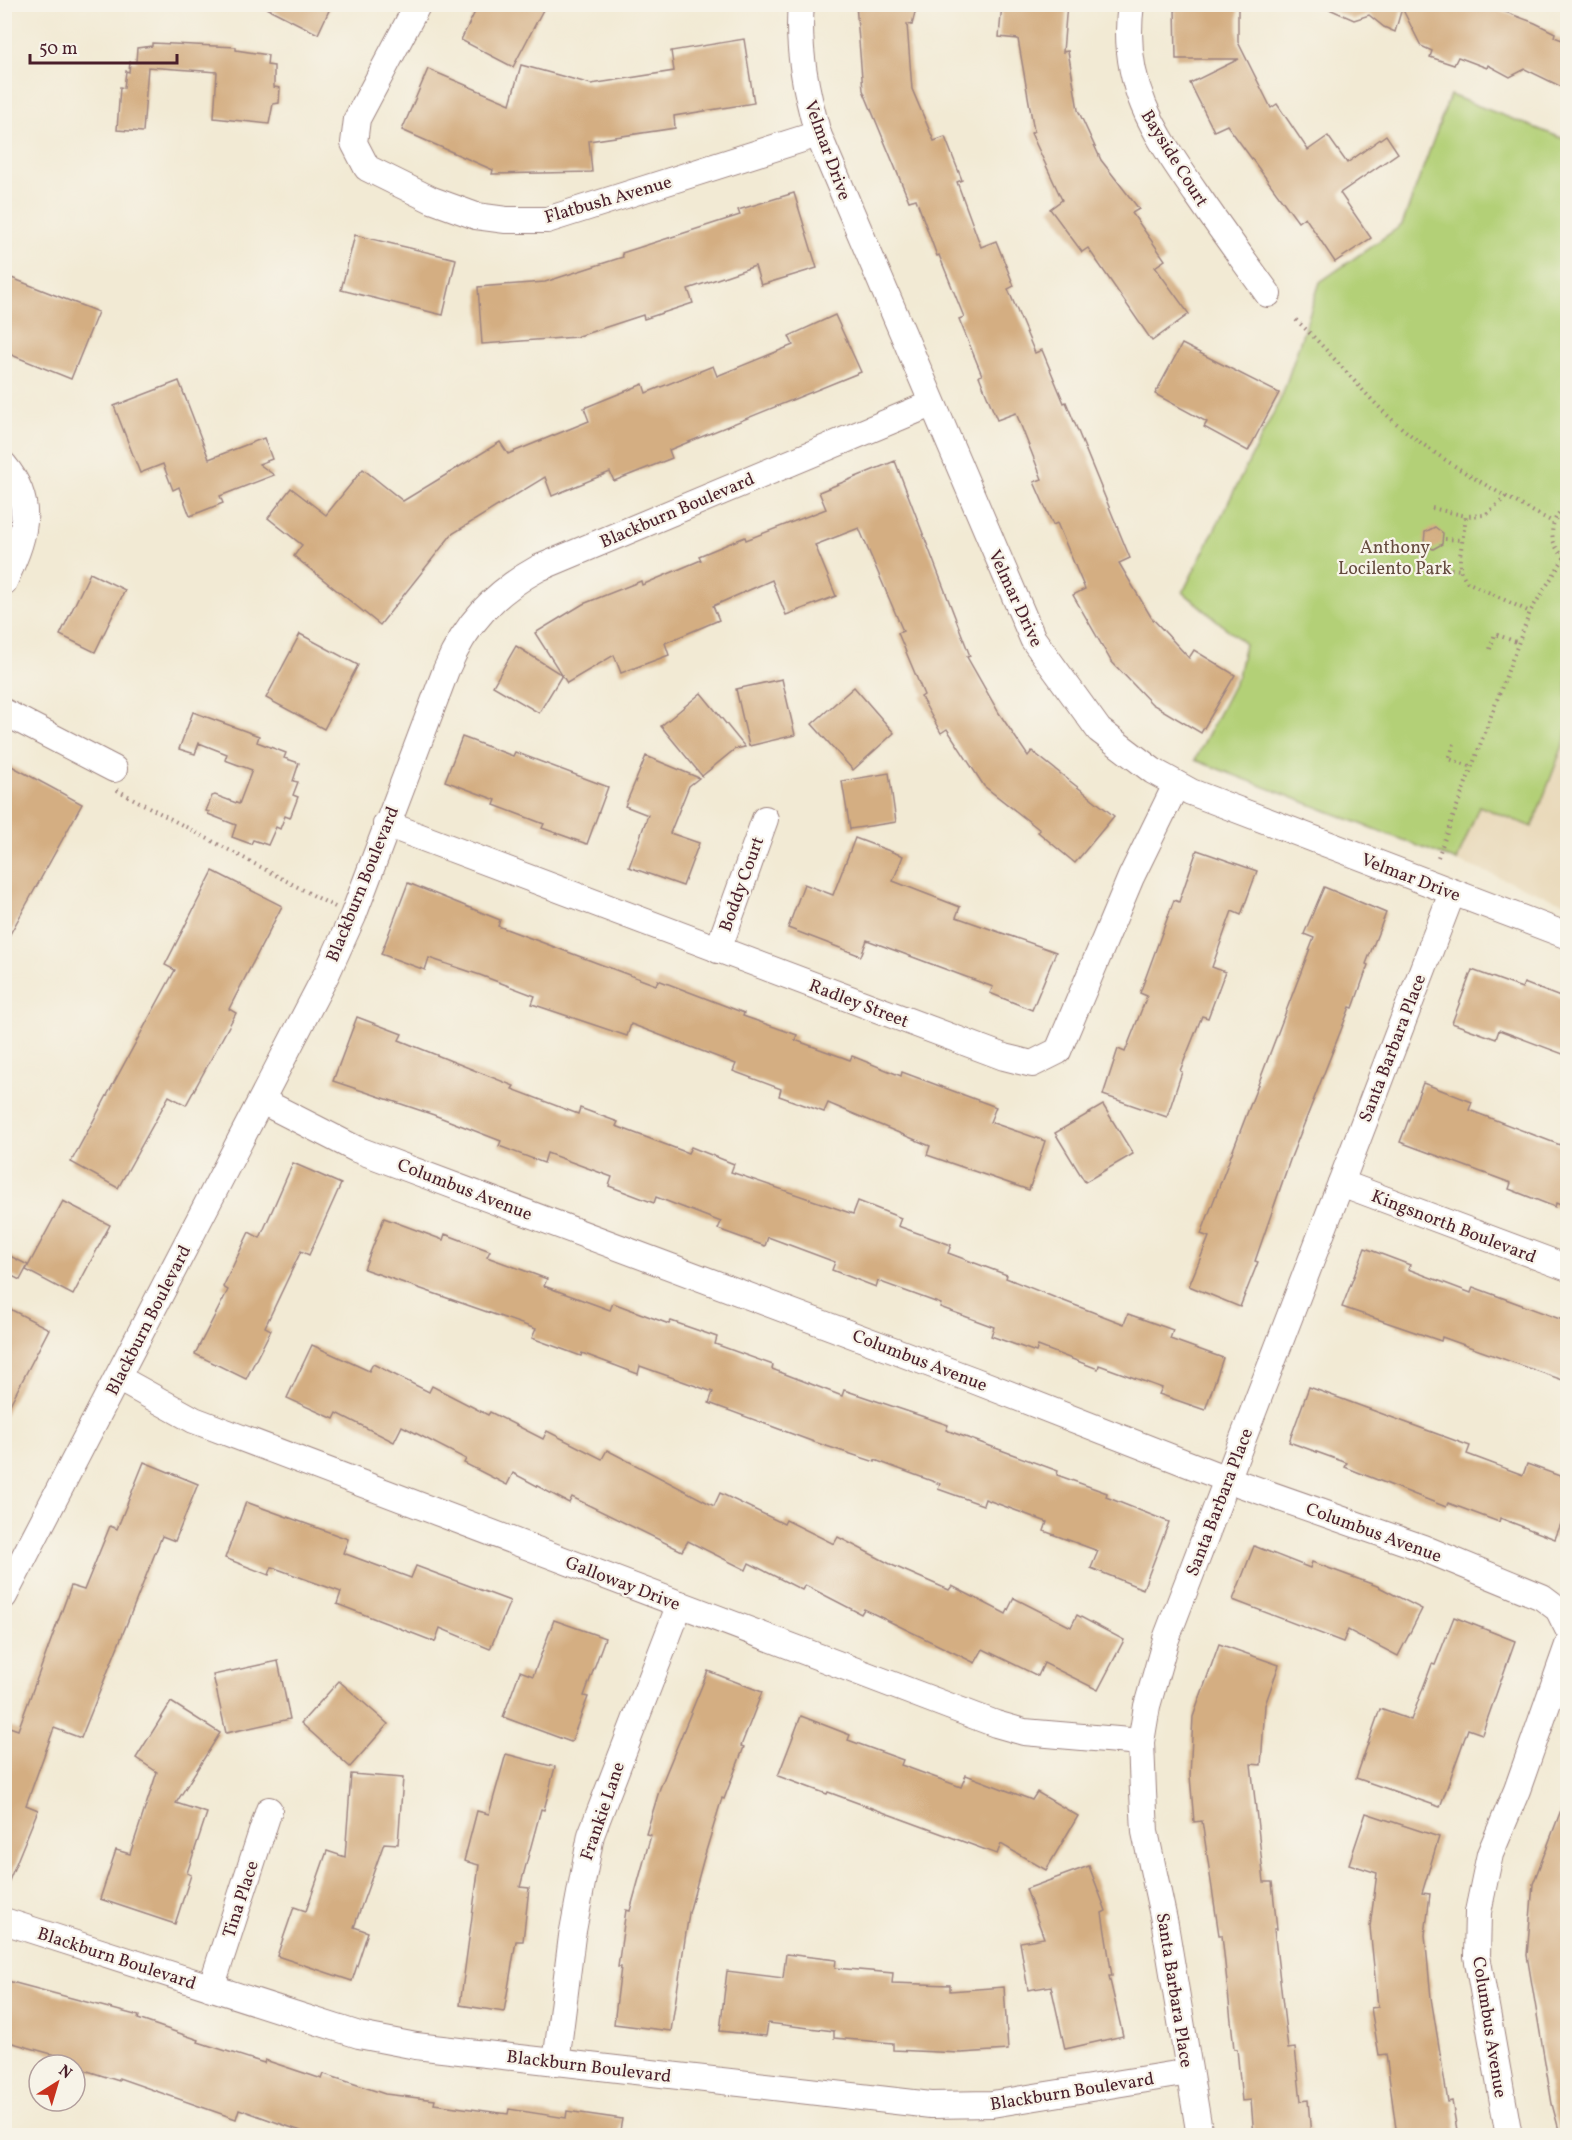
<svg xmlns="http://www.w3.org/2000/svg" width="1572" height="2140" font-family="Vollkorn,serif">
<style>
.built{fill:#e9d9ba}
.green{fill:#b3d077;stroke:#7e7851;stroke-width:1.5}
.building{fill:#d4ae82}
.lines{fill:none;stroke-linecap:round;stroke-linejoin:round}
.minor-casing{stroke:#9e8480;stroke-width:28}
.path{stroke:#9e8480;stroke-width:4;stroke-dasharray:1.5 4.5;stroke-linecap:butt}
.minor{stroke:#fff;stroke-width:26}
.labels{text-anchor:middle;stroke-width:4.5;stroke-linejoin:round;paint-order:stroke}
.street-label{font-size:18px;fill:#4a1f2b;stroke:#f7f3e8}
.park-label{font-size:18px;fill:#644b3e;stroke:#f7f3e8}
</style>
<rect width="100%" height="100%" fill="#f7f3e8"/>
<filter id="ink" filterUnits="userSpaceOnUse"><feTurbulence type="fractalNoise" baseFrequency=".0167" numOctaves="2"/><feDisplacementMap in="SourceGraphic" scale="12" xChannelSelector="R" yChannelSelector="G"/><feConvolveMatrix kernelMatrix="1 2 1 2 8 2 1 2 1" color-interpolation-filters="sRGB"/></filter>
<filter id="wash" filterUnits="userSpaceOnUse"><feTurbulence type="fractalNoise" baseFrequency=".008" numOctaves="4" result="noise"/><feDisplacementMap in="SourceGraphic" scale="24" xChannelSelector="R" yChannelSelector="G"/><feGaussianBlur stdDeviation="1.35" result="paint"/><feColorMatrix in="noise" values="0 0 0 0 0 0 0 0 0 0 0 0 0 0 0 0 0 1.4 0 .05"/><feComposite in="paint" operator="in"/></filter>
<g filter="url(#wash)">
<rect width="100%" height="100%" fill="#f2ead4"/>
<polygon class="built" points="1567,735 1567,904 1457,861 1479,805 1532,826"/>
<polygon class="green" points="1450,95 1567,140 1567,735 1532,827 1479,806 1457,861 1195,760 1238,676 1245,644 1183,592 1282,396 1320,282 1402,225"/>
<g id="blocks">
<g class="building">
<polygon points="259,4 332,4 318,34"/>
<polygon points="479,4 546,4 513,67 461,40"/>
<polygon points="856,4 917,4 912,25 907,24 912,89 934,141 945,137 962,180 957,182 981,247 996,241 1014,286 1008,289 1035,353 1042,350 1064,403 1066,402 1130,558 1119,563 1151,617 1189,658 1194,650 1235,675 1201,733 1152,704 1111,661 1073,595 1085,589 1057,523 1053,525 1034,482 1042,479 1016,413 997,420 979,376 982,375 959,319 964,317 939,255 937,256 916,199 909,201 863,90"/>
<polygon points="1002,4 1067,4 1063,52 1068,51 1078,110 1101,160 1139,209 1132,213 1165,260 1155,267 1189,314 1152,341 1088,248 1082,252 1050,209 1062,200 1031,133 1034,131 1018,39 999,37"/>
<polygon points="1318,4 1474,4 1490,11 1492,7 1535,23 1555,33 1554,37 1568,42 1568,90 1525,69 1510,77 1488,65 1487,68 1458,57 1454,65 1430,57 1432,51 1421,46 1402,8 1395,32 1384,27 1369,15 1354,20"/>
<polygon points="1175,6 1238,6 1238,42 1271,108 1277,104 1308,150 1328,136 1347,163 1386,135 1398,153 1340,193 1371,238 1335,262 1305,217 1298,222 1227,125 1214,131 1190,83 1239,59 1176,59"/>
<polygon points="744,39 754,103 674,116 675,128 589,141 592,172 492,174 493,170 402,130 428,69 510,104 521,65 591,84 674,71 671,51"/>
<polygon points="152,43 236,47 236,50 268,55 267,65 274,66 274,87 280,88 279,103 273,104 269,124 214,118 217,72 148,67 143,132 117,130 120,87 124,88 126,71 129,72 130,62 136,62 137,48 152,46"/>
<polygon points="794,193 817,268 761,285 755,266 688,289 693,303 644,319 643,315 576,337 482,344 478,287 545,282 623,257 622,253 740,215 738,210"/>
<polygon points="355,235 456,259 443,315 341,290"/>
<polygon points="4,275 98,312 71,379 4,352"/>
<polygon points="835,315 861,372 669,450 672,458 614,481 610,472 552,496 545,477 452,534 380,625 294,556 302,545 268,518 291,488 326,515 363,469 403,501 500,442 508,454 589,421 584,408 643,384 646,393 713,366 717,376 793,345 789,336"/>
<polygon points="1182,344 1279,393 1248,451 1204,427 1207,422 1155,394"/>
<polygon points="179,381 209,459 264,438 272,459 259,464 274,475 220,496 223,503 190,516 179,487 173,490 163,464 140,473 114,406"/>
<polygon points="895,461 970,656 967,657 999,713 1028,756 1032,751 1114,816 1075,863 1038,832 1040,830 984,786 947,729 941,733 921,697 924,695 898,633 903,631 859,528 815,545 836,596 786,615 772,580 713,606 719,620 665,643 669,655 621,673 614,655 567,683 535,633 583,604 641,581 642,585 701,560 699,556 745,537 746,540 826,509 819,492"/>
<polygon points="1435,527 1443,533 1442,544 1433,549 1424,543 1425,532"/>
<polygon points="90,573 125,590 95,652 60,635"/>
<polygon points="300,634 358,665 324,729 266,698"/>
<polygon points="516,646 562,675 539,713 493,686"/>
<polygon points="782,679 795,735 749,746 736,689"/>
<polygon points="854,687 894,733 853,770 812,724"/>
<polygon points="701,693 745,747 735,749 702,776 661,726"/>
<polygon points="193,712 259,736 257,742 286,753 284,758 299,763 293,781 298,782 293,795 298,797 290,818 285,816 280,829 276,827 268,845 253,840 251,844 232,837 236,825 208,814 209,812 206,811 212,796 215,795 239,804 252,770 225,760 227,754 199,743 195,754 179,749"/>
<polygon points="462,737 513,756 515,752 608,787 587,844 542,828 544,824 494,805 496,800 445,781"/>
<polygon points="646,756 699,778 689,786 670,833 699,843 683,886 629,867 648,815 625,806"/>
<polygon points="4,762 82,804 4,945"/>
<polygon points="889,773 896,822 850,829 842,781"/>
<polygon points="855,838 903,856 893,881 960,907 956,917 1056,952 1032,1010 990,993 993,987 867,940 861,956 788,928 804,884 833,895"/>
<polygon points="1197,850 1257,871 1241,915 1232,911 1212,967 1225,972 1208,1018 1202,1016 1180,1071 1182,1072 1167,1117 1103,1095 1118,1049 1125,1052 1147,996 1140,993 1174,900 1179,902"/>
<polygon points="213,871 282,906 229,1009 236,1013 186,1105 169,1096 118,1188 71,1162 175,970 165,965"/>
<polygon points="408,883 500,920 498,926 656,985 658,980 744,1013 743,1016 797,1035 795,1040 850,1060 852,1056 901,1076 902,1072 996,1107 990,1122 1045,1141 1029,1190 927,1155 930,1146 828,1103 824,1112 779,1096 781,1089 733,1071 736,1064 631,1024 627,1036 532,1004 535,996 480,975 429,958 425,970 381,954"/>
<polygon points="1324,887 1386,913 1366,964 1368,965 1353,1008 1350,1007 1290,1160 1255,1261 1258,1262 1240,1307 1189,1286 1209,1237 1201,1234 1314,938 1304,934"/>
<polygon points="1472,970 1522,988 1524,983 1568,1000 1568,1056 1499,1030 1496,1039 1452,1023"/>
<polygon points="357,1017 402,1034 399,1040 514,1086 512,1089 578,1114 580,1108 618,1122 616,1126 688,1153 691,1147 734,1164 731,1172 853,1214 858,1201 901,1218 898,1226 951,1245 948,1253 1007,1275 1006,1278 1056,1298 1124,1324 1128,1314 1173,1330 1170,1339 1223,1358 1205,1410 1159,1394 1162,1388 1099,1365 1098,1369 1038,1346 1036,1352 991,1336 994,1327 940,1307 941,1304 878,1281 876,1287 832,1270 835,1262 768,1237 765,1246 718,1229 721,1222 656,1197 654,1203 609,1186 612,1177 547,1153 544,1163 499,1146 501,1141 434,1115 333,1081"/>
<polygon points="1423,1083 1472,1102 1469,1110 1568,1148 1568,1208 1556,1203 1555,1207 1509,1189 1511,1183 1400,1142"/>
<polygon points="1103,1105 1133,1154 1085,1182 1055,1133"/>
<polygon points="293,1163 341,1184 309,1255 301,1251 265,1327 271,1330 246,1379 195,1354 228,1290 223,1287 249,1232 260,1238"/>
<polygon points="63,1201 110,1225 73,1295 26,1270"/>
<polygon points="384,1218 443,1240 445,1234 490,1251 487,1257 547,1279 544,1286 610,1310 613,1303 669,1324 671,1321 717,1337 715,1344 773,1365 772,1369 842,1396 844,1390 948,1425 946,1430 1058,1471 1057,1475 1107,1493 1106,1497 1169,1522 1143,1589 1091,1568 1098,1551 1044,1531 1047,1522 985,1499 983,1505 938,1489 940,1484 875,1460 875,1462 814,1442 709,1403 713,1392 640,1366 638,1374 582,1353 581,1356 532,1338 536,1329 364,1269"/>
<polygon points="1365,1248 1410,1265 1408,1269 1471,1293 1473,1287 1568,1322 1568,1382 1442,1337 1441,1341 1342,1307"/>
<polygon points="4,1253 28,1265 20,1280 4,1272"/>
<polygon points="4,1306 49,1329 4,1416"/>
<polygon points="312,1345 369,1371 373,1364 429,1392 432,1386 488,1415 490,1412 543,1439 547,1431 602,1459 607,1450 714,1506 720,1493 784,1524 786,1520 834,1544 838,1537 894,1566 949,1590 952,1586 1006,1614 1014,1598 1071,1627 1077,1615 1124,1640 1098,1690 1044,1663 1038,1676 983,1649 975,1663 864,1609 861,1614 805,1585 802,1590 749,1563 746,1570 688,1541 682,1551 572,1497 569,1503 513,1473 507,1485 464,1463 466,1459 402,1426 394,1442 337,1413 334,1419 287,1398"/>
<polygon points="1309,1387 1470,1446 1467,1454 1523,1475 1527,1464 1568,1479 1568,1506 1555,1539 1500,1518 1499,1522 1448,1503 1446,1507 1345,1467 1347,1463 1289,1442"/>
<polygon points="144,1462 198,1484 175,1541 162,1536 81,1738 54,1728 26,1805 38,1810 4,1893 4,1725 18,1730 71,1586 84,1590 110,1526 117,1529"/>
<polygon points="246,1502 348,1539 343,1553 411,1578 416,1566 510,1601 490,1649 440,1628 435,1642 337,1604 341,1592 272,1567 269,1575 225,1558"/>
<polygon points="1254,1546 1310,1568 1312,1562 1377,1586 1422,1609 1398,1656 1348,1630 1343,1642 1233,1600"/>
<polygon points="1454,1617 1515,1641 1482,1734 1468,1729 1440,1807 1356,1778 1380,1709 1411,1720 1432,1664 1435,1665"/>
<polygon points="554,1620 605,1638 584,1696 588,1697 571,1742 503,1717 520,1671 533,1676"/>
<polygon points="1219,1644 1279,1665 1265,1705 1261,1765 1251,1764 1264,1882 1272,1882 1277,1929 1274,1929 1288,2049 1295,2048 1301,2101 1308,2100 1311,2136 1254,2136 1251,2100 1242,2101 1237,2049 1234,2049 1222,1935 1219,1935 1202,1821 1194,1822 1190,1776 1193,1717"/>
<polygon points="278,1661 290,1719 226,1733 213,1675"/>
<polygon points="708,1671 762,1692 741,1746 744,1747 724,1799 722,1798 703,1861 689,1913 671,2031 614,2024 621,1967 618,1967 626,1910 630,1911 651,1835 646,1834 660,1788"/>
<polygon points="339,1681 388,1724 350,1767 301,1723"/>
<polygon points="171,1702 220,1733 176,1803 207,1813 187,1873 191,1875 175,1924 100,1899 116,1850 130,1854 157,1772 136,1758"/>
<polygon points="801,1716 850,1735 848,1740 903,1760 901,1765 961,1787 966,1775 1032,1800 1037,1792 1078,1816 1046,1870 1001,1844 997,1854 828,1792 827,1794 778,1776"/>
<polygon points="506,1754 555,1767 544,1810 541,1809 520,1887 529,1888 523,1941 516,1941 504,2012 460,2005 479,1865 464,1861 477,1811 489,1814"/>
<polygon points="351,1774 403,1778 398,1844 384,1843 354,1927 368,1932 352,1981 277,1956 294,1907 306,1911 327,1851 345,1857"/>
<polygon points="1566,1797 1568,2133 1560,2134 1552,2104 1527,1955 1533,1884"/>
<polygon points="1366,1813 1439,1837 1422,1893 1430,1894 1425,1935 1431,1998 1448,2102 1452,2101 1458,2136 1397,2136 1386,2054 1379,2055 1371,2008 1378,2007 1370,1927 1377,1873 1349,1864"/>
<polygon points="1089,1866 1106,1911 1102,1913 1112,1976 1109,1976 1123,2036 1065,2049 1051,1986 1028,1990 1020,1942 1044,1938 1026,1889"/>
<polygon points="786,1954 836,1960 835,1968 893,1973 892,1983 950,1985 950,1991 1004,1987 1008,2050 961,2053 893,2050 893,2043 834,2038 834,2031 768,2023 766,2036 720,2031 727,1971 783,1978"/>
<polygon points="4,1980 139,2016 138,2019 199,2040 198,2042 264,2063 265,2060 322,2079 324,2074 385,2094 435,2100 434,2104 508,2114 509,2109 566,2118 567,2111 622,2119 619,2136 315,2136 239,2109 236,2119 119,2078 119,2081 75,2067 71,2065 73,2060 9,2042 11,2037 4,2036"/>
</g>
</g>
</g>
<g filter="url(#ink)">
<use href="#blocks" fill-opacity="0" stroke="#9e8480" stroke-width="1.5"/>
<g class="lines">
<g class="minor-casing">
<g id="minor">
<polyline points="418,4 357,119 354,143 367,168 432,200 476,216 506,220 547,220 818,134"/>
<path d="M801,4c-4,45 5,88 17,130l215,505 66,91 54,41 38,21 377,144"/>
<path d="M1131,4c-11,79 23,128 65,189 24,35 48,68 72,101"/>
<path d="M4,465c34,41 19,75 0,117"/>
<polyline points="4,712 114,769"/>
<polyline points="386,824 1004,1057 1032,1064 1058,1051 1131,877 1176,785"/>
<polyline points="718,950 765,819"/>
<polyline points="262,1101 356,1149 973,1380 1229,1480 1423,1548 1542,1597 1558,1609 1568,1629"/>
<polyline points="1341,1183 1568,1268"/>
<polyline points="118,1378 194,1420 996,1724 1024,1732 1141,1742"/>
<path d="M4,1596l323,-623 26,-57 93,-246c19,-46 49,-78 93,-102l392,-164"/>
<polyline points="4,1921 359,2035 416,2046 931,2105 992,2104 1189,2072"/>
<polyline points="211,1988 269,1810"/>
<polyline points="556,2063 572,1936 591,1835 680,1604"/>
<polyline points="1200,2136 1165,1925 1145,1832 1143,1792 1141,1742 1147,1706 1166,1639 1452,893"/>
<polyline points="1509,2136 1477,1956 1478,1912 1490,1854 1517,1790 1568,1645"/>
</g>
</g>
<g class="path">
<path d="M1296,320c32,29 58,63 89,93 44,42 113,80 168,109"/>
<polyline points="1506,497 1485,515 1466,516 1460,556 1460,570 1467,582 1530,612"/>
<path d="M1568,505c-21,13 -21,42 0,54"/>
<polyline points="1432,508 1466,516"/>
<polyline points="1445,539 1462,540"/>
<polyline points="1445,568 1460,570"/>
<polyline points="1490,649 1495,634 1519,643"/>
<polyline points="1454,744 1449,759 1473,767"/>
<polyline points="117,790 335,907"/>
<polyline points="1438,857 1530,612 1564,558"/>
</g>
<use href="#minor" class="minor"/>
</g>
</g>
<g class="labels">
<g class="street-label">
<text transform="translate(828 150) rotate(70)" y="6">Velmar Drive</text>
<text transform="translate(1175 158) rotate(58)" y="6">Bayside Court</text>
<text transform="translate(608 199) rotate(-16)" y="6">Flatbush Avenue</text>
<text transform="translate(677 510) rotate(-23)" y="6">Blackburn Boulevard</text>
<text transform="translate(1016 598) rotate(65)" y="6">Velmar Drive</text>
<text transform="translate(1411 877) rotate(21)" y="6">Velmar Drive</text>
<text transform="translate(362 884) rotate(-68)" y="6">Blackburn Boulevard</text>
<text transform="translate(741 884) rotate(-70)" y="6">Boddy Court</text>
<text transform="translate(859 1003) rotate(21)" y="6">Radley Street</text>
<text transform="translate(1392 1048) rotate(-69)" y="6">Santa Barbara Place</text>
<text transform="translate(465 1189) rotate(21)" y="6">Columbus Avenue</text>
<text transform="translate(1454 1226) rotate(21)" y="6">Kingsnorth Boulevard</text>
<text transform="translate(148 1320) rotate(-63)" y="6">Blackburn Boulevard</text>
<text transform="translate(920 1360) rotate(21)" y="6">Columbus Avenue</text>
<text transform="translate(1219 1502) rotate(-69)" y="6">Santa Barbara Place</text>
<text transform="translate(1374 1532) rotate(20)" y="6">Columbus Avenue</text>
<text transform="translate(623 1583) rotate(21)" y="6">Galloway Drive</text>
<text transform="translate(602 1811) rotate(-71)" y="6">Frankie Lane</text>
<text transform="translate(240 1899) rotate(-72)" y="6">Tina Place</text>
<text transform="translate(117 1958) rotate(18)" y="6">Blackburn Boulevard</text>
<text transform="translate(1175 1990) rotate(81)" y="6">Santa Barbara Place</text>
<text transform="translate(1490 2027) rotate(81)" y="6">Columbus Avenue</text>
<text transform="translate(589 2066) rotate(7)" y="6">Blackburn Boulevard</text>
<text transform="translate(1072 2091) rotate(-9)" y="6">Blackburn Boulevard</text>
</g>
<g class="park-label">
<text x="1395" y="553">Anthony<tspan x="1395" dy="21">Locilento Park</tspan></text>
</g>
</g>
<rect width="1572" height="2140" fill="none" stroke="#f7f3e8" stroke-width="24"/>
<g transform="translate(57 2083) rotate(37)"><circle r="28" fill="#f7f3e8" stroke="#b29e9c" stroke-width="1.5"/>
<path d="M0-4.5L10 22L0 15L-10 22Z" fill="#c8321e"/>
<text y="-9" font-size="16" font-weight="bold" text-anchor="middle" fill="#4a1f2b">N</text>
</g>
<path d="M30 54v9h147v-9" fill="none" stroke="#4a1f2b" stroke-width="3"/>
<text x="39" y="54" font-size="18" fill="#4a1f2b" stroke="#f7f3e8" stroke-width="4.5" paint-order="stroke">50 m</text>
</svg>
